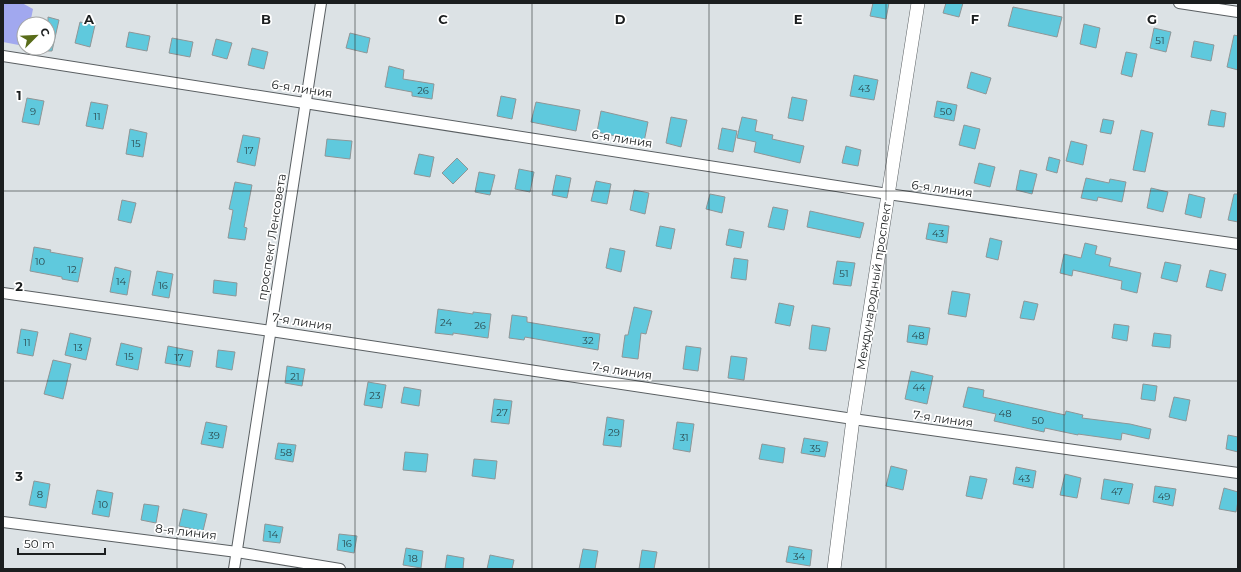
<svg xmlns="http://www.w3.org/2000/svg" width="1241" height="572" font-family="Montserrat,sans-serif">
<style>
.water{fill:#a1a8ef}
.building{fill:#5fc9dd;stroke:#8f9697}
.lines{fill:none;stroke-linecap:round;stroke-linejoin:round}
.minor-casing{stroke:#5a5f62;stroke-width:12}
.tertiary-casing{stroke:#5a5f62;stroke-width:14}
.minor{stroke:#fff;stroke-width:10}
.tertiary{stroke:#fff;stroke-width:13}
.grid{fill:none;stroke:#1b1e1f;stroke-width:1;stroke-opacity:0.55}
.labels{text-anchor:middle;stroke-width:3.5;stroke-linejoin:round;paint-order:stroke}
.number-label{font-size:10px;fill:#2c494e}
.street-label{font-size:12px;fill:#1b1e1f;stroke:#fff}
.grid-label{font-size:13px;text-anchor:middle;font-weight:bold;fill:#1b1e1f;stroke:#fff;stroke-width:3.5;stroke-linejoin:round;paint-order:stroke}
</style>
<rect width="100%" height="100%" fill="#dce2e5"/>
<polygon class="water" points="3,3 22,3 33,9 30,24 24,24 24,46 3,42"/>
<g class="building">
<polygon points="873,3 889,3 886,19 870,16"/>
<polygon points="946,3 963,3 959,17 943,13"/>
<polygon points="1013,7 1062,17 1057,37 1008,26"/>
<polygon points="48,17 59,20 52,51 48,51"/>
<polygon points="80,22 95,25 90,47 75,43"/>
<polygon points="1084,24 1100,28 1096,48 1080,44"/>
<polygon points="1154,28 1171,32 1166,52 1150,48"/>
<polygon points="129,32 150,36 147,51 126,47"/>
<polygon points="350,33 370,38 367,53 346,48"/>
<polygon points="1234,35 1238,36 1238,70 1227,67"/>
<polygon points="172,38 193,42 190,57 169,53"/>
<polygon points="216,39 232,43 227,59 212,55"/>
<polygon points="1194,41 1214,45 1211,61 1191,57"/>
<polygon points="252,48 268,52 264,69 248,65"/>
<polygon points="1126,52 1137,54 1132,77 1121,74"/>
<polygon points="389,66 404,70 403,79 434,84 432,99 412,96 412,92 385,87"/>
<polygon points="971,72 991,78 986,94 967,88"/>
<polygon points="854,75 878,80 874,100 850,96"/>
<polygon points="501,96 516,99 512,119 497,116"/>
<polygon points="792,97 807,100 803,121 788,118"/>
<polygon points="27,98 44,101 39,125 22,122"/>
<polygon points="937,101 957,105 954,121 934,117"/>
<polygon points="91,102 108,105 103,129 86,126"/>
<polygon points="536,102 580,110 576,131 531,122"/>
<polygon points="1211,110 1226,113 1224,127 1208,125"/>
<polygon points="601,111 648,122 644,142 597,132"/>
<polygon points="671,117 687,120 681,147 666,143"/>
<polygon points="742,117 757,120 755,131 773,135 772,139 804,146 800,163 754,152 756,142 737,138"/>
<polygon points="1103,119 1114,121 1111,134 1100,132"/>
<polygon points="964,125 980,129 975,149 959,145"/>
<polygon points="722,128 737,131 733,152 718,149"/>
<polygon points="130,129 147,133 143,157 126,154"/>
<polygon points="1141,130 1153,133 1145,172 1133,170"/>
<polygon points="243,135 260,138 255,166 237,162"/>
<polygon points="327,139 352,141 350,159 325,156"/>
<polygon points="1071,141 1087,145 1083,165 1066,161"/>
<polygon points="846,146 861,150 858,166 842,163"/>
<polygon points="419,154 434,157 430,177 414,174"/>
<polygon points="1049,157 1060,160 1057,173 1046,170"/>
<polygon points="457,158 468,169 453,184 442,173"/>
<polygon points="979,163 995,167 990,187 974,183"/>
<polygon points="519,169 534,172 530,192 515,189"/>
<polygon points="1020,170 1037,174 1032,194 1016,190"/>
<polygon points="479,172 495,175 490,195 475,192"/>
<polygon points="556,175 571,178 567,198 552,195"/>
<polygon points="1086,178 1109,183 1110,179 1126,182 1122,202 1098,197 1097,201 1081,198"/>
<polygon points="596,181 611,184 607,204 591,201"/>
<polygon points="235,182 252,185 244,227 247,228 245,240 228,238 233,210 229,209"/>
<polygon points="1151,188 1168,192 1163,212 1147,208"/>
<polygon points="634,190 649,193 645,214 630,210"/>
<polygon points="710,194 725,197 722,213 706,209"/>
<polygon points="1189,194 1205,198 1201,218 1185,214"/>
<polygon points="1234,194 1238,194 1238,222 1228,220"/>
<polygon points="122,200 136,203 131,223 118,220"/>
<polygon points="773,207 788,210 784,230 768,227"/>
<polygon points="810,211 864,223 860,238 807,227"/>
<polygon points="929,223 949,226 947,243 926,239"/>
<polygon points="660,226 675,229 671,249 656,246"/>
<polygon points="729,229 744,232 741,248 726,245"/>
<polygon points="990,238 1002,241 998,260 986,257"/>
<polygon points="1085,243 1097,246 1095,254 1111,258 1109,266 1141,273 1137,293 1121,289 1122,281 1073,270 1072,276 1060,273 1064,254 1081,258"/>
<polygon points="34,247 51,250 50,252 83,258 78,282 62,279 62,277 30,271"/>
<polygon points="610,248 625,251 621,272 606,268"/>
<polygon points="734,258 748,260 746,280 731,278"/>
<polygon points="837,261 855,263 851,286 833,284"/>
<polygon points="1165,262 1181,265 1177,282 1161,278"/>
<polygon points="115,267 131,271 127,295 110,292"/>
<polygon points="1210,270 1226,274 1222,291 1206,287"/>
<polygon points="157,271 173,274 169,298 152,295"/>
<polygon points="214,280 237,283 236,296 213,293"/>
<polygon points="952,291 970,294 966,317 948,314"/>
<polygon points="1024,301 1038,304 1034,320 1020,318"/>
<polygon points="779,303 794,306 790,326 775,323"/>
<polygon points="634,307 652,311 646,334 641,333 638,359 622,357 625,335 628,335"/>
<polygon points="438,309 473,314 473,312 491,314 488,338 453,333 453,335 435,333"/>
<polygon points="512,315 527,317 527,322 600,334 598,350 525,337 524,340 509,338"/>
<polygon points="1114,324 1129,326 1127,341 1112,338"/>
<polygon points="812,325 830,328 826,351 809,349"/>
<polygon points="909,325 930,328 927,345 907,342"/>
<polygon points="21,329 38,332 33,356 17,353"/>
<polygon points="70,333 91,338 86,360 65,355"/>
<polygon points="1154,333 1171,335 1170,348 1152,346"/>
<polygon points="121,343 142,348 138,370 116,365"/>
<polygon points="168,346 193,351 190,367 165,363"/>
<polygon points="686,346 701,348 698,371 683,369"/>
<polygon points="218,350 235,352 232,370 216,367"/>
<polygon points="731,356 747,358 744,380 728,378"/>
<polygon points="53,360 71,364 63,399 44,394"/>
<polygon points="287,366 305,369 302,386 285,383"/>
<polygon points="911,371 933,376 927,404 905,399"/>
<polygon points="368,382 386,385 382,408 364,405"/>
<polygon points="1143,384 1157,386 1155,401 1141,399"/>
<polygon points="404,387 421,390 419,406 401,403"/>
<polygon points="968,387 984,390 983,397 1065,415 1066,411 1083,415 1082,418 1130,424 1151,429 1149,439 1122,433 1121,440 1078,434 1078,435 1045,428 1044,432 994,421 996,414 963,407"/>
<polygon points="1174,397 1190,400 1186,421 1169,417"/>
<polygon points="494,399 512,401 509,424 491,422"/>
<polygon points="607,417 624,420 621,447 603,445"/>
<polygon points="206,422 227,426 223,448 201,444"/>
<polygon points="677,422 694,424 690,452 673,449"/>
<polygon points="1228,435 1238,437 1238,452 1226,449"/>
<polygon points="804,438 828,442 825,457 801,453"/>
<polygon points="278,443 296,445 293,462 275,459"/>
<polygon points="762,444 785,448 783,463 759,459"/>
<polygon points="405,452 428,454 426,472 403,470"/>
<polygon points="474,459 497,461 495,479 472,476"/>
<polygon points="891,466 907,470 903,490 886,486"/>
<polygon points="1016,467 1036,471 1033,488 1013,484"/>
<polygon points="1065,474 1081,478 1077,498 1060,495"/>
<polygon points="970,476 987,479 982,499 966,496"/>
<polygon points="1104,479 1133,484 1129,504 1101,499"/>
<polygon points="34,481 50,484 46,508 29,505"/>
<polygon points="1155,486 1176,489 1173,506 1153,502"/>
<polygon points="1224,488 1238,492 1238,501 1236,512 1219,509"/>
<polygon points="97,490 113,493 109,517 92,514"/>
<polygon points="144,504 159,506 156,523 141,520"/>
<polygon points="183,509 207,514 203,531 179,526"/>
<polygon points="265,524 283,527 280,543 263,541"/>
<polygon points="339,534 357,536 354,553 337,550"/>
<polygon points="789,546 812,550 810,566 786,562"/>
<polygon points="406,548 423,551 421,568 403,565"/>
<polygon points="583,549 598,551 595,569 579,569"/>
<polygon points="642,550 657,552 654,569 639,569"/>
<polygon points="447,555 464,558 463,569 445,569"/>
<polygon points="490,555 514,560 512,569 487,569"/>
</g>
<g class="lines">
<g class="minor-casing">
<g id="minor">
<polyline points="1179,3 1238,12"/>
<polyline points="3,56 888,194 1238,244"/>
<polyline points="3,293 271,331 853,419 1238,473"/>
<polyline points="3,522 237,552 340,569"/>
<polyline points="234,569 321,3"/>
</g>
</g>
<g class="tertiary-casing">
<polyline id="tertiary" points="834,569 853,419 918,3"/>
</g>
<use href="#minor" class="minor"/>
<use href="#tertiary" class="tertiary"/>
</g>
<path class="grid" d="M177,3v566M355,3v566M532,3v566M709,3v566M886,3v566M1064,3v566M3,191h1235M3,381h1235"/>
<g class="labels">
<g class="number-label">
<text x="1160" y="44">51</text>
<text x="864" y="92">43</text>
<text x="423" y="94">26</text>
<text x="33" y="115">9</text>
<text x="946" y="115">50</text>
<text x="97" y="120">11</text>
<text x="136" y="147">15</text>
<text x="249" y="154">17</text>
<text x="938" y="237">43</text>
<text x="40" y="265">10</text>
<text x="72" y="273">12</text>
<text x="844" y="277">51</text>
<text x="121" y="285">14</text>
<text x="163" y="289">16</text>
<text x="446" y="326">24</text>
<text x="480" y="329">26</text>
<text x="918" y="339">48</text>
<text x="588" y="344">32</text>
<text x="27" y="346">11</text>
<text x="78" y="351">13</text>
<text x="129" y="360">15</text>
<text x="179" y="361">17</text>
<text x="295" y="380">21</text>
<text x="919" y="391">44</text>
<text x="375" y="399">23</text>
<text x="502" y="416">27</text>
<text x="1005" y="417">48</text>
<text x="1038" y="424">50</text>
<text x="614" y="436">29</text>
<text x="214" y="439">39</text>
<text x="684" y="441">31</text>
<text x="815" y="452">35</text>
<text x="286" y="456">58</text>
<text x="1024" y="482">43</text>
<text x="1117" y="495">47</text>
<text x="40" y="498">8</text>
<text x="1164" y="500">49</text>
<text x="103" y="508">10</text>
<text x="273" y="538">14</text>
<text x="347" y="547">16</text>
<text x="799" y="560">34</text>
<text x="413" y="562">18</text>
</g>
<g class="street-label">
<text transform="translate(302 89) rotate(9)" y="4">6-я линия</text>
<text transform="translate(622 139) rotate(9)" y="4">6-я линия</text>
<text transform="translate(942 189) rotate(8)" y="4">6-я линия</text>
<text transform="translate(272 237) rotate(-81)" y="4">проспект Ленсовета</text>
<text transform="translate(874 286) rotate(-81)" y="4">Международный проспект</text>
<text transform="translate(302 322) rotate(9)" y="4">7-я линия</text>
<text transform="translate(622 371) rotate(9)" y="4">7-я линия</text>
<text transform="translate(943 419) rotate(8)" y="4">7-я линия</text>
<text transform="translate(186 532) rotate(7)" y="4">8-я линия</text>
</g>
</g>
<g class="grid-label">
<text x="89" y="24">A</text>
<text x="266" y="24">B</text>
<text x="443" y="24">C</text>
<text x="620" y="24">D</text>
<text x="798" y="24">E</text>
<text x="975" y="24">F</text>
<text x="1152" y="24">G</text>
<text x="19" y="100">1</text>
<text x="19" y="291">2</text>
<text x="19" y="481">3</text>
</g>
<rect width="1241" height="572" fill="none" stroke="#1b1e1f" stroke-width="8"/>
<g transform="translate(36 36) rotate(66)"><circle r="19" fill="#ffffff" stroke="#a4a5a5"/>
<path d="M0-3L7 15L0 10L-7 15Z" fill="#596c19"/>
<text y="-6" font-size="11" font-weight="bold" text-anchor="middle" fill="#1b1e1f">С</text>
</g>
<path d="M18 548v6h87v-6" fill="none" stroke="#1b1e1f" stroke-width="2"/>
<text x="24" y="548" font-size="12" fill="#1b1e1f" stroke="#ffffff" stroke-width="3" paint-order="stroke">50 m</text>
</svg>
